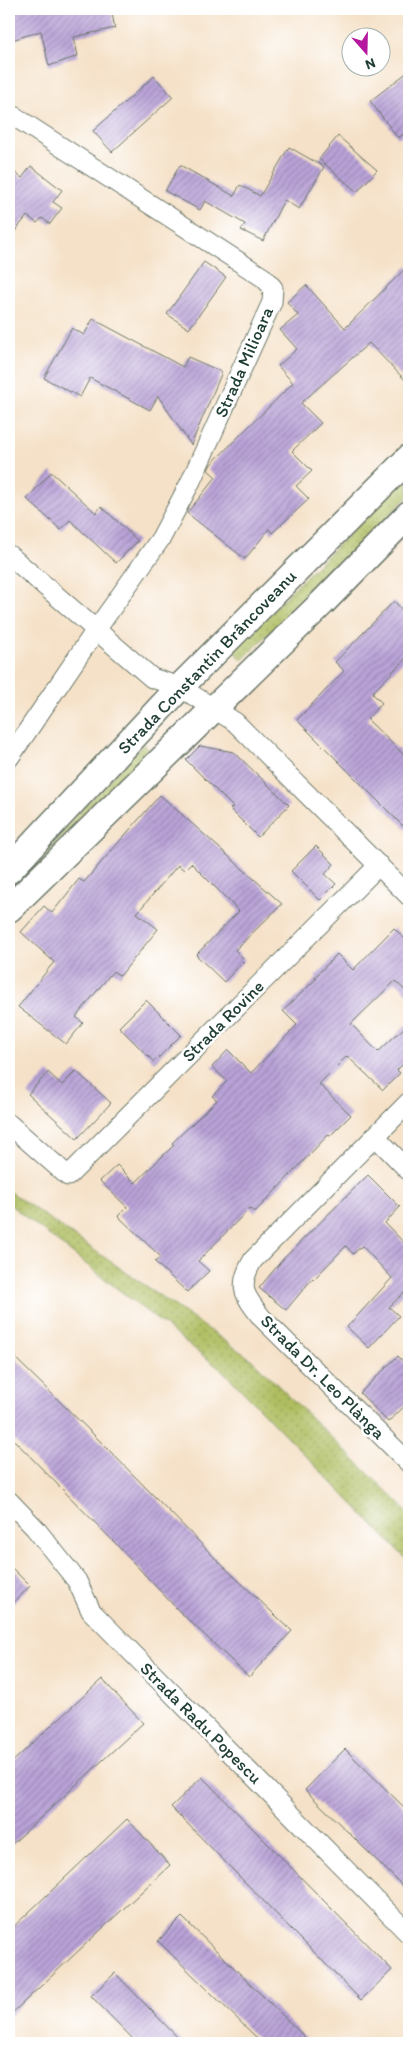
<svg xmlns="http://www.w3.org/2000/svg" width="418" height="2052" font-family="Itim,sans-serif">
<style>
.grass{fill:url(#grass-dots);stroke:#677d4a}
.building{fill:url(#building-hatch)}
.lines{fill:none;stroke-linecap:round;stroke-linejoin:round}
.street-casing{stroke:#6a7667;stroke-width:21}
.secondary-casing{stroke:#6a7667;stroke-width:29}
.street{stroke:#fff;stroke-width:19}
.secondary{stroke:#fff;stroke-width:26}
.labels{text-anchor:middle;stroke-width:5;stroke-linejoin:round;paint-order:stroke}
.street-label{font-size:18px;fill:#1f3d34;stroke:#fff}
</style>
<defs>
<pattern id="grass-dots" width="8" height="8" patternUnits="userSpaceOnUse" patternTransform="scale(1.25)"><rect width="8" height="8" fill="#afbd60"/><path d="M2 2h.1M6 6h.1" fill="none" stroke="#8e9b50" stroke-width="1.8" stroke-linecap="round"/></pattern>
<pattern id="building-hatch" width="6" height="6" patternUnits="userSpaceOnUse" patternTransform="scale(1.25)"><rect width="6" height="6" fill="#baa3d8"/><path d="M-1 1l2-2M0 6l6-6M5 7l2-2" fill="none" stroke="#9786b0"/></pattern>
</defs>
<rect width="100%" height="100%" fill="#fff"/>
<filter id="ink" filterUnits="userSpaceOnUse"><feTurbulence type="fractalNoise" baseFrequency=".02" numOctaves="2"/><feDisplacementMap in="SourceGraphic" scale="10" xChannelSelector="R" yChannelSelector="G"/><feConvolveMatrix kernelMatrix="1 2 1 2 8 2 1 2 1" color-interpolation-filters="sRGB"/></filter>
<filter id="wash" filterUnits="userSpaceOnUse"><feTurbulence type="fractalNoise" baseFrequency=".0096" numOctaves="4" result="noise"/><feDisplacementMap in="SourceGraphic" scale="20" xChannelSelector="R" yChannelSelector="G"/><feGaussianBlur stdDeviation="1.12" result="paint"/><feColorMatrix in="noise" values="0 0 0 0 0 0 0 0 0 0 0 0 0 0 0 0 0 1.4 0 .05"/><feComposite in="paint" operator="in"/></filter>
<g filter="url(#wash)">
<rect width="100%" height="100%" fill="#f5e1c7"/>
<g class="grass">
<polygon points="409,474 409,495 242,660 233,649"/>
<polygon points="144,744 153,755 9,896 9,886"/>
<polygon points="9,1191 251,1359 409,1513 409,1562 224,1372 9,1204"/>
</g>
<g id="blocks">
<g class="building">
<polygon points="9,9 111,9 115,28 74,37 78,56 49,66 41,31 9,41"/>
<polygon points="409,71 409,130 398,138 370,101"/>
<polygon points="154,76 173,97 112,152 93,131"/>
<polygon points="338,136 377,170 357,192 319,159"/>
<polygon points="289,147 324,167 299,209 284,200 263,241 241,230 245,224 205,201 200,210 165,191 180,165 234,196 240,185 260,196"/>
<polygon points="31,166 62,190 53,202 62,208 50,224 42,218 37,223 27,216 9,239 9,168 22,178"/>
<polygon points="204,262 226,277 189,329 167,314"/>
<polygon points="409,265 409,384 369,343 301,403 321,423 292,451 312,471 296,486 309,499 272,533 269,529 245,559 187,513 216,477 208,470 211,464 293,383 278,366 297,349 280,330 298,315 287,302 306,285 345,328"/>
<polygon points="93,319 183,367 188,357 222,372 191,445 158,396 150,410 90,378 80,397 44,378 72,328 84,335"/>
<polygon points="51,472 96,513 101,506 138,541 116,563 70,520 61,530 27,499"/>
<polygon points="394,601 409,617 409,655 372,693 382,703 367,719 409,760 409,832 297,720 344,671 335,662"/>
<polygon points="200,746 234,752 289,805 258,837 230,809 233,807 186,760"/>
<polygon points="160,795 282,904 235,950 245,960 224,982 196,955 239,911 191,863 184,870 178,865 137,913 158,929 120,976 113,971 76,1017 83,1023 66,1044 18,1007 54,962 21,932 44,906 52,913 79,879 84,882"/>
<polygon points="316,846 334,864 325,874 336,884 320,900 291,871"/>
<polygon points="394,928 409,943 409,994 395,981 351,1024 378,1052 409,1023 409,1058 397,1070 400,1073 383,1090 347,1056 319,1084 351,1115 330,1136 328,1135 255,1212 250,1208 198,1261 209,1271 187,1292 155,1262 160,1256 118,1216 127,1207 100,1181 117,1165 135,1183 174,1145 172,1143 217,1100 212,1096 227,1081 212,1067 228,1050 251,1073 297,1025 283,1011 317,978 315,977 337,954 353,970"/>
<polygon points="146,1000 181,1035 154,1062 119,1027"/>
<polygon points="76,1071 111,1103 77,1139 28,1094 48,1072 62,1085"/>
<polygon points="368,1175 400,1207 385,1223 409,1248 409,1295 406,1291 389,1307 399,1316 369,1348 347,1327 392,1278 362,1246 353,1254 346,1246 313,1280 312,1279 286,1310 259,1288 284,1258"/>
<polygon points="9,1352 94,1435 220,1563 292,1631 249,1677 177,1609 116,1544 9,1435"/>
<polygon points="398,1356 409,1368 409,1402 388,1422 360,1393"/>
<polygon points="9,1565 30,1586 9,1608"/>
<polygon points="102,1679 143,1723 9,1847 9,1765"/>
<polygon points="345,1749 409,1812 409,1892 305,1790"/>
<polygon points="202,1777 392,1970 361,2000 171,1807"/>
<polygon points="127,1819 170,1865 9,2016 9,1931"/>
<polygon points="182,1917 311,2043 262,2043 158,1941"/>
<polygon points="115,1973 183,2043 137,2043 91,1996"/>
</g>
</g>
</g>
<g filter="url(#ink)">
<use href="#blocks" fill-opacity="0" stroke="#6a7667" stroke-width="1"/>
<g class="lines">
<g class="street-casing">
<g id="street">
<polyline points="9,113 264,278 273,288 272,302 190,483 161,538 96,630 9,758"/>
<polyline points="9,555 152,678 180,687 235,722 409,896"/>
<path d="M409,1102l-156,158c-16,27 -9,35 9,58l147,145"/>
<polyline points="9,1124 68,1176 379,865"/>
<polyline points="375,1136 409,1171"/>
<polyline points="9,1501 35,1528 77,1581 91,1611 409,1934"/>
</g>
</g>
<g class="secondary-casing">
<g id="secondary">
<polyline points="9,870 180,687 409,458"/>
<polyline points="9,909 322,603 409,514"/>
</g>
</g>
<use href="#street" class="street"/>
<use href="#secondary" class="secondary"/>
</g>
</g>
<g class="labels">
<g class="street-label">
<text transform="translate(244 362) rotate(-66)" y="6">Strada Milioara</text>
<text transform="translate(207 662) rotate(-46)" y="6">Strada Constantin Brâncoveanu</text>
<text transform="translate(223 1021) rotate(-45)" y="6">Strada Rovine</text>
<text transform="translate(323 1377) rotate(45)" y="6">Strada Dr. Leo Plànga</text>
<text transform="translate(201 1723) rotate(45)" y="6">Strada Radu Popescu</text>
</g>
</g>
<rect width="418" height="2052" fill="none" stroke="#fff" stroke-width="30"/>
<g transform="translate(366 52) rotate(160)"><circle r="24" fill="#ffffff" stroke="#a5b1ae"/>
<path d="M0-4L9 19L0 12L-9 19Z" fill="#b5179e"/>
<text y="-8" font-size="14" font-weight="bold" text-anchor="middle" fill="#1f3d34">N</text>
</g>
</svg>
